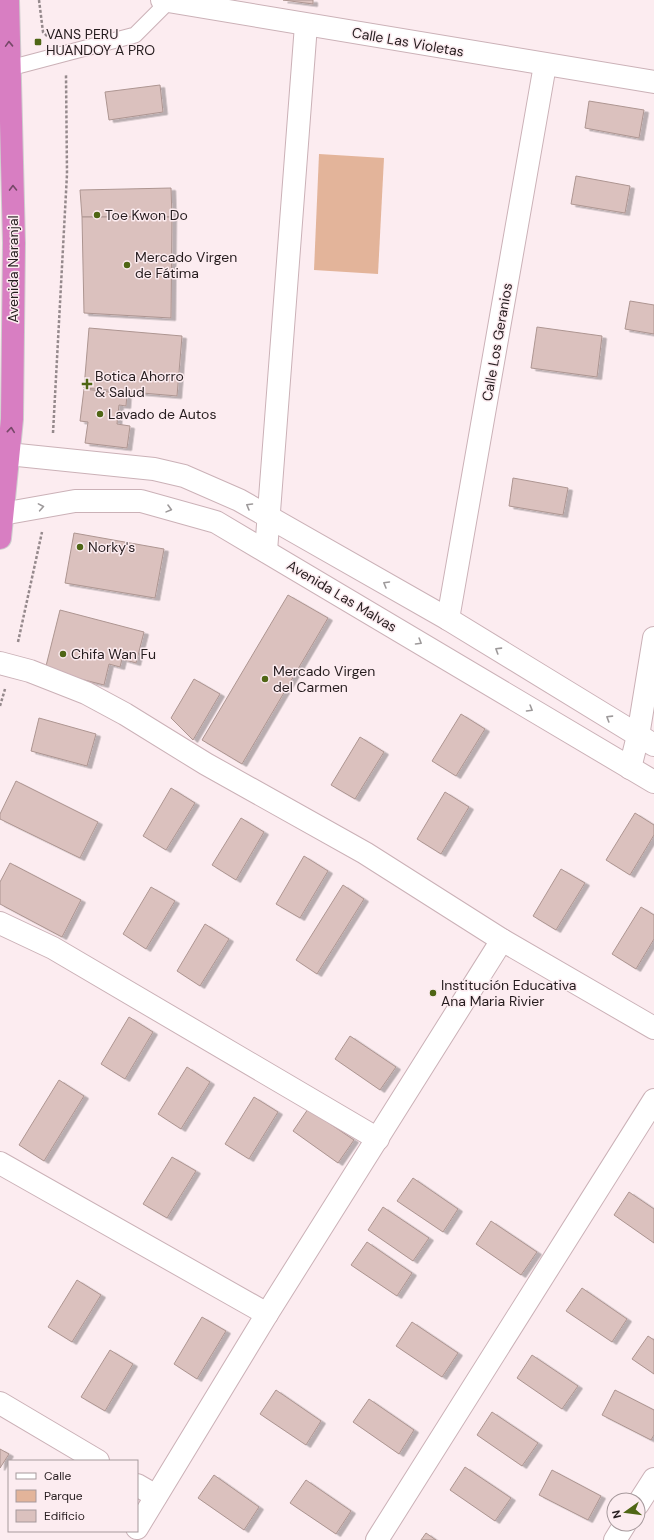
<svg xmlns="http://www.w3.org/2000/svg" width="654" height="1540" font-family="'DM Sans',sans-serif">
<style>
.green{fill:#e3b49a}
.building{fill:#dbc1be;stroke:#ad9591;filter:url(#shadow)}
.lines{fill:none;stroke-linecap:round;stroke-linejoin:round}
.service-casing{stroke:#cbb1b7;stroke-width:17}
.minor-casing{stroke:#cbb1b7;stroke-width:24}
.tertiary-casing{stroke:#cbb1b7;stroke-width:24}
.trunk-casing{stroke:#cfcdce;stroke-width:24}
.path{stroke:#95898c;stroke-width:2.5;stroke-dasharray:3 2;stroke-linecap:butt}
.service{stroke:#fff;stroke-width:15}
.minor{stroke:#fff;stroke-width:22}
.tertiary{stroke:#fff;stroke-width:22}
.trunk{stroke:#d87ec2;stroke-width:22}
.oneway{stroke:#764868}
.oneway2{stroke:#9d999a}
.poi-dot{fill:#4f6615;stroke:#fcecf0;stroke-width:1.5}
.labels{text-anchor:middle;stroke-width:3;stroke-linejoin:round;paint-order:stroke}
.poi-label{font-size:14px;fill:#251c1e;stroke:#fcecf0;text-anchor:start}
.street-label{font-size:14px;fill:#251c1e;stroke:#fcecf0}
</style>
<defs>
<filter id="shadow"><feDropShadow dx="4.5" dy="2.5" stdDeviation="0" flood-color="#0004"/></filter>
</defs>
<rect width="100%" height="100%" fill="#fcecf0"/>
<polygon class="green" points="319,154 384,158 378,274 314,270"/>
<g class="building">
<polygon points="283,0 313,0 313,4"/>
<polygon points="160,85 163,112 109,120 105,92"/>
<polygon points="589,101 644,110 639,138 585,128"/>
<polygon points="576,176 630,186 625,213 571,204"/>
<polygon points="171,188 172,217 82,217 80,190"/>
<polygon points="82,217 172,217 171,318 84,313"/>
<polygon points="630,301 654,305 654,334 625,329"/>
<polygon points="537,327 602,336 597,377 531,368"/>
<polygon points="89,328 182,336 177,396 84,388"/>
<polygon points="84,389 127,394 126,406 119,405 117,424 130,426 127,448 85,443 88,422 80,421"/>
<polygon points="513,478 568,488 563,515 509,506"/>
<polygon points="74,533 164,549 155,598 65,583"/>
<polygon points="288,595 328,618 242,764 202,740"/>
<polygon points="60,610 144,632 136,663 122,659 120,667 109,664 104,685 45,670"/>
<polygon points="194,679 220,694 193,740 171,718"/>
<polygon points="461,714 485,729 456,776 432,761"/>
<polygon points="39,718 96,734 87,766 31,751"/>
<polygon points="360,737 384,752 355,799 331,785"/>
<polygon points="16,781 98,822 80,858 0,819 0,814"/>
<polygon points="171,788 195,803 166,850 143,836"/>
<polygon points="445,792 469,807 441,854 417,839"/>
<polygon points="635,813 654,825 654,835 630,875 606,860"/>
<polygon points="241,818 264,832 236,880 212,865"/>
<polygon points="304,856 328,871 300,918 276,904"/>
<polygon points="10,863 81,900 62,937 0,904 0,882"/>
<polygon points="561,869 585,883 556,930 533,916"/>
<polygon points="343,885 364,899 317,974 296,960"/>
<polygon points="151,887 175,901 146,949 123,934"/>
<polygon points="641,907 654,915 654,939 636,969 612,954"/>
<polygon points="205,924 229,939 200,986 177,971"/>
<polygon points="129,1017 153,1032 125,1079 101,1064"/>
<polygon points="350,1036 396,1067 380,1090 335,1059"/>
<polygon points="187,1067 210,1082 181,1129 158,1114"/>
<polygon points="59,1080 84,1096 44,1161 19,1145"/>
<polygon points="254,1097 278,1112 249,1159 225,1144"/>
<polygon points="308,1109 354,1140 338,1163 293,1131"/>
<polygon points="172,1157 196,1171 167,1218 143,1204"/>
<polygon points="413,1178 458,1209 443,1232 397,1201"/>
<polygon points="629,1192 654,1209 654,1243 614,1215"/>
<polygon points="383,1207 429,1238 413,1261 368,1230"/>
<polygon points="491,1221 537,1252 521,1275 476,1244"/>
<polygon points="367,1242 412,1273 397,1296 351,1265"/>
<polygon points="77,1280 101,1295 72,1342 48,1327"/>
<polygon points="582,1288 627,1319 612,1342 566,1311"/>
<polygon points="202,1317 226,1331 197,1379 174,1364"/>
<polygon points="412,1322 458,1353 442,1377 396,1346"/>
<polygon points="648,1336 654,1340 654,1374 632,1359"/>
<polygon points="110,1350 133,1364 105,1411 81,1397"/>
<polygon points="532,1355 578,1386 562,1409 517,1378"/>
<polygon points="276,1390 321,1421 306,1445 260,1414"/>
<polygon points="615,1390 654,1410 654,1435 651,1440 602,1415"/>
<polygon points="369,1399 414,1430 399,1454 353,1422"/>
<polygon points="492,1412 538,1443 522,1466 477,1435"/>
<polygon points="0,1449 9,1454 0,1468"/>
<polygon points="465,1467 511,1498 495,1521 450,1490"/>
<polygon points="552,1470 601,1496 588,1520 539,1495"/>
<polygon points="214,1475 259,1507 244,1530 198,1498"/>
<polygon points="306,1480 351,1511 336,1534 290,1503"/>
<polygon points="426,1533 436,1540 421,1540"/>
</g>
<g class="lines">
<g class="service-casing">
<polyline id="service" points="10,68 135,35 169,1"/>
</g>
<g class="minor-casing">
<g id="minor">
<polyline points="162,0 654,82"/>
<polyline points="266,551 306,25"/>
<polyline points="448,619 545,65"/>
<polyline points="0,663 30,671 86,693 125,714 206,764 365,853 502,940 654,1028"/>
<polyline points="630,768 638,736 654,638"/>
<polyline points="0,923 53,948 378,1139"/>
<polyline points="0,1163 267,1314"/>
<polyline points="0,1403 98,1461"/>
<polyline points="137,1485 156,1496"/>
<polyline points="638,1504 654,1479"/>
<polyline points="137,1528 267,1314 502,940"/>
<polyline points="377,1540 654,1100"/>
<polyline points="615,1540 625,1524"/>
</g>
</g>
<g class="tertiary-casing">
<g id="tertiary">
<polyline points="8,454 154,469 184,476 239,500 448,619 654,745"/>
<polyline points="2,514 75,501 141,501 216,522 654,782"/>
</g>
</g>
<g class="trunk-casing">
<polyline id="trunk" points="0,538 12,419 14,243 8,0"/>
</g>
<g class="path">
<polyline points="39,0 43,32 48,37"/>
<polyline points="53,433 67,174 66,75"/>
<polyline points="18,642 42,532"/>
<polyline points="0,706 5,689"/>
</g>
<use href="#service" class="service"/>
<use href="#minor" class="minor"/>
<use href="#tertiary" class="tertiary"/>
<use href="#trunk" class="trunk"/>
</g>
<defs><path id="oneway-chevron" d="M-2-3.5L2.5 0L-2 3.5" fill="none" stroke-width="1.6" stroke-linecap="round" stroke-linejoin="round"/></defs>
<g class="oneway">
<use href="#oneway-chevron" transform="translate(9 44) rotate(-92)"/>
<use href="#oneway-chevron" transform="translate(13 188) rotate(-91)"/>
<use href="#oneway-chevron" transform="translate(11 430) rotate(-84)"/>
</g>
<g class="oneway2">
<use href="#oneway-chevron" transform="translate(249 506) rotate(-150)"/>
<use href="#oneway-chevron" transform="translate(41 507) rotate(-10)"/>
<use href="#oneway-chevron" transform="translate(169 509) rotate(15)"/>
<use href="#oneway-chevron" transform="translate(386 584) rotate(-150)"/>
<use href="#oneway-chevron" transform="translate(419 642) rotate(31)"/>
<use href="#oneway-chevron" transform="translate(498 650) rotate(-148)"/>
<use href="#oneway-chevron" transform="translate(530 709) rotate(31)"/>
<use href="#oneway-chevron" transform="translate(609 718) rotate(-148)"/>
</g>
<g class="poi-dot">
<rect x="34" y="38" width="8" height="8" rx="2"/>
<circle cx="97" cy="215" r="4"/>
<circle cx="127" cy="265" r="4"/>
<path d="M85 378h4v4h4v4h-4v4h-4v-4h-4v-4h4z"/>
<circle cx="100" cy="414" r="4"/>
<circle cx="80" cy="547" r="4"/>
<circle cx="63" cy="654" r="4"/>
<circle cx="265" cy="679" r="4"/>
<circle cx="433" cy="993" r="4"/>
</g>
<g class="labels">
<g class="poi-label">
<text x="46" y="39">VANS PERU<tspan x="46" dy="16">HUANDOY A PRO</tspan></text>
<text x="105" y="220">Toe Kwon Do</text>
<text x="135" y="262">Mercado Virgen<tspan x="135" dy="16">de Fátima</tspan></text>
<text x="95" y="381">Botica Ahorro<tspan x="95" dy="16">&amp; Salud</tspan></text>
<text x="108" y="419">Lavado de Autos</text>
<text x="88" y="552">Norky's</text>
<text x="71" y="659">Chifa Wan Fu</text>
<text x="273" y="676">Mercado Virgen<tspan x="273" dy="16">del Carmen</tspan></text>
<text x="441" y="990">Institución Educativa<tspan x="441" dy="16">Ana Maria Rivier</tspan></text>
</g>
<g class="street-label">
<text transform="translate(408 42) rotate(10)" y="5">Calle Las Violetas</text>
<text transform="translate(13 269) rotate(-90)" y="5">Avenida Naranjal</text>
<text transform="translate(497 342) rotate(-80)" y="5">Calle Los Geranios</text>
<text transform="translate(342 596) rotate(31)" y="5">Avenida Las Malvas</text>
</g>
</g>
<rect x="8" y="1460" width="130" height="72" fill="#fcecf0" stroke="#a6999c"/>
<rect x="16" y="1473" width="20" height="6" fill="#ffffff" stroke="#a6999c"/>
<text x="44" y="1480" font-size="12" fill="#251c1e">Calle</text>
<rect x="16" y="1490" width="20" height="12" fill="#e3b49a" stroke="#a6999c"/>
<text x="44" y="1500" font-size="12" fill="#251c1e">Parque</text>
<rect x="16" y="1510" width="20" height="12" fill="#dbc1be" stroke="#a6999c"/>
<text x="44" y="1520" font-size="12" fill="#251c1e">Edificio</text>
<g transform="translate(626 1512) rotate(256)"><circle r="19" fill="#fcecf0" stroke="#a6999c"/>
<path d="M0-3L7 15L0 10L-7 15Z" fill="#4f6615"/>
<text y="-6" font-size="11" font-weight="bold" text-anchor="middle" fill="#251c1e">N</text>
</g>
</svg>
